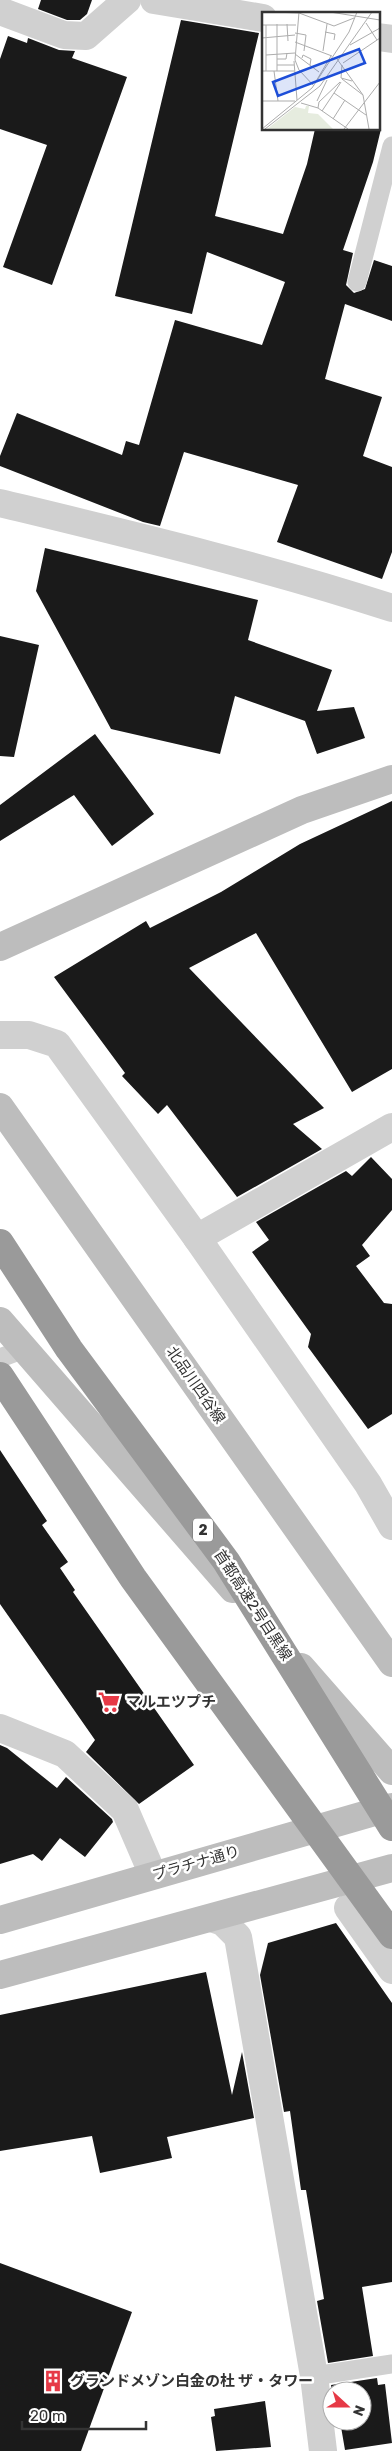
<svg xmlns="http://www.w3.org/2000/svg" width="392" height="2451" font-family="Rubik,'Noto Sans JP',sans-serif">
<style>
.building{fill:#1a1a1a}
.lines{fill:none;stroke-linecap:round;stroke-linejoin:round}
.lane{stroke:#d0d0d0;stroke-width:19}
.street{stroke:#d0d0d0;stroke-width:28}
.secondary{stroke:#bdbdbd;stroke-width:28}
.highway{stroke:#9a9a9a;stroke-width:28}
.labels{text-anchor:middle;stroke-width:5;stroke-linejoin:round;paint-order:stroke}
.shield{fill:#fff;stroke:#707070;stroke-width:1}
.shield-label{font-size:14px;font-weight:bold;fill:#333}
.street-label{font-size:15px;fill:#333;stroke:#fff}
.poi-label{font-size:15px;font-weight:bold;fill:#333;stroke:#fff;text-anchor:start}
.inset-road{fill:none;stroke:#adadad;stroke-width:1}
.view{fill:#1d4ed8;fill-opacity:0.15;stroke:#1d4ed8;stroke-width:2.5}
.inset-edge{fill:none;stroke:#333;stroke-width:2.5}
</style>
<rect width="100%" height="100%" fill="#fff"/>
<g class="building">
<polygon points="41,0 92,0 87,14 80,20 67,20 38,9"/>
<polygon points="181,20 259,33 215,216 283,234 307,164 315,129 381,129 373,162 343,250 353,253 346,285 354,293 365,289 374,260 392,266 392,321 345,304 325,379 382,397 363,456 392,467 392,552 382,579 277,542 298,485 184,452 160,526 143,522 0,466 0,456 17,413 122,455 126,441 139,445 175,320 262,345 285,282 207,252 192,314 115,296"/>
<polygon points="8,36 27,43 28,38 59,50 75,51 72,58 127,77 52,285 3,267 47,145 0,129 0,59"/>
<polygon points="45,548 258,600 248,640 332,670 317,711 354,707 365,738 317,754 305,721 235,696 220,754 111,729 36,591"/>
<polygon points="0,636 39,645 14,757 0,756"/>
<polygon points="95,734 154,814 112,846 74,795 0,841 0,805"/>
<polygon points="392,801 392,1069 352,1092 256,933 189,968 324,1108 293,1124 322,1149 237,1197 167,1105 158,1114 122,1076 125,1073 54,977 146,921 150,928 221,892 300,844"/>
<polygon points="371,1157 392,1179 392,1210 362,1245 370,1256 356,1266 384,1303 392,1304 392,1414 368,1429 308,1347 311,1334 252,1252 269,1240 256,1222 346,1171 352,1176"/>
<polygon points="0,1450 47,1521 42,1525 68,1562 60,1568 75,1590 73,1592 194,1765 139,1804 86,1752 95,1740 0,1604"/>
<polygon points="0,1745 7,1748 57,1788 66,1777 112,1819 113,1822 85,1857 60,1838 42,1861 33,1854 0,1864"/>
<polygon points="336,1923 392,2003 392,2282 362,2287 373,2356 328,2363 317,2301 324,2299 306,2190 301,2190 290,2111 284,2112 260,1975 268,1943"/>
<polygon points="206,1972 232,2095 242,2052 254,2118 167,2137 172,2158 100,2173 92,2136 0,2151 0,2015"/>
<polygon points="0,2263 132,2312 81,2451 0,2451"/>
<polygon points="377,2378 378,2385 385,2384 392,2443 345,2450 340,2421 362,2421 362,2391 332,2391 331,2385"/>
<polygon points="265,2401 271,2447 216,2451 211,2417 215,2416 214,2409"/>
</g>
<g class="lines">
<g class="lane">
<polyline points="357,282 392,146"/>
<polyline points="0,1358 24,1349"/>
<polyline points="314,2376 392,2364"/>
</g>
<g class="street">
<polyline points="154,0 263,18"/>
<polyline points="0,11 64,35 86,36 127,0"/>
<polyline points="378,37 392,39"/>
<path d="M0,503c132,32 263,63 392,105"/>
<polyline points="0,1035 29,1035 57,1044 197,1238 368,1484 392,1526"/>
<polyline points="197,1238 392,1127"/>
<polyline points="0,1728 65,1754 125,1810 153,1875"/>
<polyline points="348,1908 392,1970"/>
<polyline points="211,1918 223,1922 238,1937 314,2376 323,2451"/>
</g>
<g class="secondary">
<polyline points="0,947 302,810 392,779"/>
<polyline points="0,1107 392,1663"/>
<polyline points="0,1321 233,1589"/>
<polyline points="301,1667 392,1771"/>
<polyline points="0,1920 392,1807"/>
<polyline points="0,1975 392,1868"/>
</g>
<g class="highway">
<polyline points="0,1243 69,1349 226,1561 392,1827"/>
<polyline points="0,1376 133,1578 392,1935"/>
</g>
</g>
<defs>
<g id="supermarket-bare" transform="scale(1.725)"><path d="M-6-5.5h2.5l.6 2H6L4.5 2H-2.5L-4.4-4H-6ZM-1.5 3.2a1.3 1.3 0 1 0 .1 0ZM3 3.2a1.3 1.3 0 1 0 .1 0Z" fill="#e63946" stroke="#fff" stroke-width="2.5" paint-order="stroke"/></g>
<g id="building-bare" transform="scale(1.725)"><path d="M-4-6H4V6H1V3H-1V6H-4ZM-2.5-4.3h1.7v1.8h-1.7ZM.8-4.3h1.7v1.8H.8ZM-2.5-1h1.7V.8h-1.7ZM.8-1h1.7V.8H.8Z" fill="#e63946" stroke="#fff" stroke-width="2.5" paint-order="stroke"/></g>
</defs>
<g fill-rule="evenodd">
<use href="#supermarket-bare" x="109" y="1702"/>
<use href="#building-bare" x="53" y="2381"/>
</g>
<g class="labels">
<rect class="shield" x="193" y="1518.5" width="20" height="23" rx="4"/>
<g class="shield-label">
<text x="203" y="1535">2</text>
</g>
<g class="street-label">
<text transform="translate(196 1385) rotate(55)" y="5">北品川四谷線</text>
<text transform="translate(253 1605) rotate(57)" y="5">首都高速2号目黒線</text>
<text transform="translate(196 1863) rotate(-16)" y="5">プラチナ通り</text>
</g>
<g class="poi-label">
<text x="126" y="1707">マルエツプチ</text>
<text x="70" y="2386">グランドメゾン白金の杜 ザ・タワー</text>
</g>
</g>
<g transform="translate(262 12)">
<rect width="118" height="118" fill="#fff"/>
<path d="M44,94h3l-1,7 10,1 15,15h-66l28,-22 10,2z" fill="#e6ecdf"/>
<path class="inset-road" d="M11,0l26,1 35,13 20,-8M37,0l-4,48 4,10 15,16M68,0l50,8M104,11l11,17M25,12l1,17M0,13h34M63,20l10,2 -1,6M33,21l11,2 -2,16M0,26l33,-3M33,30l37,14M88,33l30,-17M61,39l4,-27M33,42l24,18M4,43l29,-2M40,46l1,-3 8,4 -1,6M15,47h9l1,-6M75,47l26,36 6,34M32,49l3,39M81,51l37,-25M15,53h17M80,53l-1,13 11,3M0,59h32M4,59v-46M12,59l4,30M15,59v-47M80,67l21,16M79,70l-7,11 32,22M53,71l16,-27M0,89h33M55,89l10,-21M39,91l17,5 30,21M56,96l1,-6 21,-20M60,99l12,-18M71,107l12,-19M0,117l50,-41 37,-56 8,-20M3,117l55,-43 52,-74M82,117l36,-47"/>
<path class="view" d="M97,37l6,14 -87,33 -5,-14z"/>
<rect width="118" height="118" class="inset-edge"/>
</g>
<g transform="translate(347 2406) rotate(111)"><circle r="24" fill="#ffffff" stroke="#adadad"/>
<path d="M0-4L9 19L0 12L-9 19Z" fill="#e63946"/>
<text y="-8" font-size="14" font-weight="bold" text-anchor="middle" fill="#333333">N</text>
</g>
<path d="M22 2421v8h124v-8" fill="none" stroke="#333333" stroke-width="2.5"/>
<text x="30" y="2421" font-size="15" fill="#333333" stroke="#ffffff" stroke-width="4" paint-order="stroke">20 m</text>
</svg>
